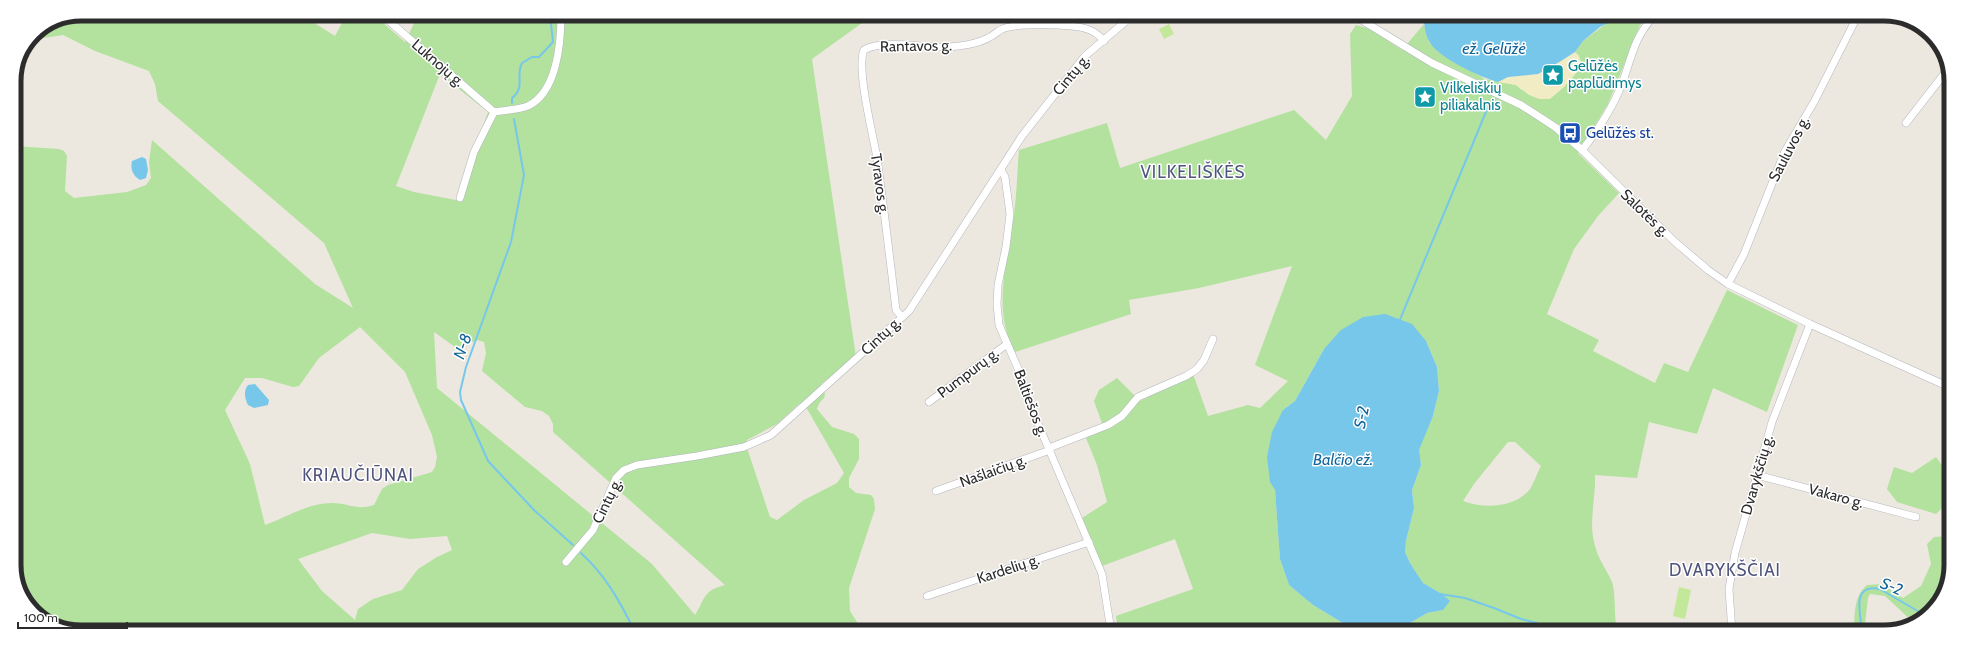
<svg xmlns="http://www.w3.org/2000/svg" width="1965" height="646" font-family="Cabin,sans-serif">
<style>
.green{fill:#b2e29e;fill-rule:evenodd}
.sand{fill:#f1ecc4}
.pitch{fill:#c4e89a}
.water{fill:#77c7eb}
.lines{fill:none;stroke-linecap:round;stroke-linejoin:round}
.stream{stroke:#77c7eb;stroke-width:2}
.minor-casing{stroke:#b3b5bf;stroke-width:8}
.minor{stroke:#fff;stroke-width:7}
.labels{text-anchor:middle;stroke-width:3;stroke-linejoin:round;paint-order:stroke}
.street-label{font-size:15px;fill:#2c2c2c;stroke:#fff}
.culture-label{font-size:15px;fill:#0d838f;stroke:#fff;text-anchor:start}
.transit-label{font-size:15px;fill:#164399;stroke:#fff;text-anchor:start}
.water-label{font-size:16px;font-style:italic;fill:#12669a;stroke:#fff}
.quarter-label{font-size:17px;letter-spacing:1px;fill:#4e547c;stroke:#fff}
.rim{fill:none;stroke:#2c2c2c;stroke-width:5}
</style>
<rect width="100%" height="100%" fill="#ede8df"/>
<g class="green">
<path d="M81,14h219l35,22 11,-21h28l31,27 13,-27h441l3,8 -50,36 44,298 -35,27c9,18 0,11 -4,25l15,18 22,7 5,5v20l-10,19v9l7,6 15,2 3,4 1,10 -26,79 1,23 12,19 -802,-2 -32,-22 -14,-37v-423l45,3 5,2 3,5 -2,35 9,7 53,-6 19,-7 5,-7 -2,-16 3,-22 163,144 38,24 -29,-65 -166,-142 -3,-17 -6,-13 -54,-20 -32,-16 -32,5c8,-19 33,-23 50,-26zM440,74l48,38 -32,88 -42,-8 -18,-6zM360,327l45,45 27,63 5,22 -2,10 -3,5 -44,13 -6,4 -8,16c-18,6 -25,-2 -42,-2 -24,0 -45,14 -67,22l-15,-61 -25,-54 20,-32h17l31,9 6,-1 20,-28zM434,332l21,15 11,-2 11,-5 7,2 2,11 -4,18 43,36 17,4 7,5 4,8v8l172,153c-23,6 -19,13 -30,30l-43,-51 -215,-176zM800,403l6,4 38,66 -7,10 -33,17 -27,20 -7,-3 -24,-72 1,-5 30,-16zM372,533l38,6 37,-3 5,14 -15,7 -19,12 -16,21 -29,9 -15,10 -3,11 -33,-29 -24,-32z"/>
<path d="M1615,17h35l-10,8 -32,79 -30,49 41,40 -21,23 -24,33 -27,65 52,26 -6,11 62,32 9,-20 24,9 39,-82 71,35 -31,87 -54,-24 -16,46 -48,-12 -12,56 -42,-3c1,23 -7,48 0,71 3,13 12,24 17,36 4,11 2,36 5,49h-499l-2,-15 77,-27 -18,-50 -73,27 -20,-48 25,-16 -10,-37 -11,-27 18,-9 -10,-28 5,-11 18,-12 23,23 53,-27 15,42 40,-11 12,3 28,-27 -33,-16 37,-99 -93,22 -70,12 2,14 -116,38c-24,-42 -7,-93 -1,-138 3,-21 3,-42 5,-64l88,-27 13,45 174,-58 32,30 26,-44 -2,-62 6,-9 14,4 32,21 22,-26 5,18 9,10 47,27 31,6 6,5 57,-34 -4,-4 8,-11zM1426,341l11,26 2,24 -6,25 -15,34 3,15 -9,25 2,18 -8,33 -1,11 5,11 13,20 19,11 1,16 -16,3 -29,17 -52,-5 -33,-20 -24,-20 -9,-26 -5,-69 8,-80 12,-9 29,-52zM1508,442h7l26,24c-4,7 -7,17 -11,23 -15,19 -46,20 -67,12l11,-17z"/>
<polygon points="1936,457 1944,468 1948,468 1948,502 1936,514 1897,502 1887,489 1894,467 1912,473"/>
<path d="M1948,536l-1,50 -23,32 -11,4 -28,-26 -15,-2 -2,4 -4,34h-10c1,-17 -1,-35 13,-47l15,-1 21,14 18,-12 10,-22 -4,-20 7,-7z"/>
</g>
<polygon class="sand" points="1575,52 1579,56 1581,62 1578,71 1564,87 1550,99 1539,99 1529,95 1516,85 1498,82 1507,77 1538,74"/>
<g class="pitch">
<polygon points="1169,24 1174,34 1164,39 1159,29"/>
<polygon points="1679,587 1691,590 1685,619 1673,616"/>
</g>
<g class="water">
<path d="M1424,17h191l-5,5 -10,5 -17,14 -8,11 -14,9 -23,13 -30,3 -10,5c-16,-4 -62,-25 -69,-41 -4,-7 -5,-17 -5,-24z"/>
<path d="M142,157l4,2 2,11 -2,8 -6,2c-7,-4 -10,-11 -8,-19z"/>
<polygon points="1385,314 1412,324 1426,341 1437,367 1439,391 1433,416 1419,450 1421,465 1412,490 1414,508 1406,541 1405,552 1410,563 1423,583 1442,594 1450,601 1443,610 1427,613 1398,630 1375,630 1346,625 1313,605 1289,585 1280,559 1275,490 1270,482 1267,457 1272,432 1283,410 1295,401 1324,349 1341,330 1363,317"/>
<path d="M255,384l14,16 -1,5 -14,3 -6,-3c-3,-6 -5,-14 0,-20z"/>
</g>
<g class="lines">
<g class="stream">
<path d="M512,103v-5c14,-11 3,-22 10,-35l10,-6h7l14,-15 -2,-18 -6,-9 -4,2 -1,-2"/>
<polyline points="514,119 524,175 511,242 466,367 460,392 461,400 488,461 534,510 573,545"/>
<polyline points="1399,322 1488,107"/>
<path d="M581,553c25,23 38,47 53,77"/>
<polyline points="1440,594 1465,598 1494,608 1521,619 1537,623 1554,631"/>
<path d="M1862,632c-1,-17 -12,-49 18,-43l46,27"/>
</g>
<g class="minor-casing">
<g id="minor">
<polyline points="382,15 494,112"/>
<polyline points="1355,16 1432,63 1521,105 1555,127 1582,150 1675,242 1708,270 1728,284 1810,324 1949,387"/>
<path d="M494,112c11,-2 24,-2 34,-6 29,-14 33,-63 33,-91"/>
<polyline points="1906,123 1948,69"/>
<path d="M1582,150c15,-18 33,-46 41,-69 9,-25 11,-43 30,-64"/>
<polyline points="1001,170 1005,177 1010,214 1006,247 998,285 997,304 999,325 1020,373 1028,400 1102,574 1111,631"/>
<polyline points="460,198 474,152 494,112"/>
<polyline points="1728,284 1744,254 1785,151 1814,102 1857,17"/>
<path d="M902,317l-6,-7c-6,-51 -12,-101 -19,-152 -4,-23 -21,-90 -13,-108 18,-11 61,-2 81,-3 13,0 33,-3 45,-10 4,-2 8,-6 12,-8 14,-6 70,-5 85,0 7,2 12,6 17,12"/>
<polyline points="929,402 1007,344"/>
<polyline points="1049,448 1108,425 1122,416 1138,397 1186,376 1197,369 1204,360 1213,339"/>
<polyline points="1757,475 1916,517"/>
<polyline points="936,491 1050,450"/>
<polyline points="566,562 593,530 616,478 624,470 637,465 697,456 744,447 771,435 909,311 1022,136 1085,56 1132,16"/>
<polyline points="927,596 1089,542"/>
<polyline points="1732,632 1729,589 1735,553 1772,422 1810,324"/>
</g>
</g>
<use href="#minor" class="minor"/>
</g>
<defs>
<g id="sight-square" transform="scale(1.15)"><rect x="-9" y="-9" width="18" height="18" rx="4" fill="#0f9aa8" stroke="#fff"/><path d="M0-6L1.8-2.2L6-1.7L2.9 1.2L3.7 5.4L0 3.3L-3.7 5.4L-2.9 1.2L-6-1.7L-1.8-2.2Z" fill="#fff"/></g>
<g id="bus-square" transform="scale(1.15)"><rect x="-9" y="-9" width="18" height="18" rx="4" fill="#1a4fb4" stroke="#fff"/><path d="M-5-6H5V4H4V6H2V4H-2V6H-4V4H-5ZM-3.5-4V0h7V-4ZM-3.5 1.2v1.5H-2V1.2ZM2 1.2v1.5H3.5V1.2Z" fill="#fff"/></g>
</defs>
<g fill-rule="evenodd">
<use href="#sight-square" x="1553" y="75"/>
<use href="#sight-square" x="1425" y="97"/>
<use href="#bus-square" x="1570" y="133"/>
</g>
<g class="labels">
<g class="street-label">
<text transform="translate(916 46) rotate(-1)" y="5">Rantavos g.</text>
<text transform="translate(438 63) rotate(41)" y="5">Luknojų g.</text>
<text transform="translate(1071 75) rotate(-50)" y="5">Cintų g.</text>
<text transform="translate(1789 149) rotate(-63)" y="5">Sauluvos g.</text>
<text transform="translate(880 184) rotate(82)" y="5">Tyravos g.</text>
<text transform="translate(1645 213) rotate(44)" y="5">Salotės g.</text>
<text transform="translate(881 336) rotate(-43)" y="5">Cintų g.</text>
<text transform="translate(968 373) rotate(-37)" y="5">Pumpurų g.</text>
<text transform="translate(1031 403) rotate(69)" y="5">Baltiešos g.</text>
<text transform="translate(993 471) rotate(-20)" y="5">Našlaičių g.</text>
<text transform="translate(1757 475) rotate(-74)" y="5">Dvarykščių g.</text>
<text transform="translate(1836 496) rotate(15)" y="5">Vakaro g.</text>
<text transform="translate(607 501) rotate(-64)" y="5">Cintų g.</text>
<text transform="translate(1008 569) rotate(-18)" y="5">Kardelių g.</text>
</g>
<g class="culture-label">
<text x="1568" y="71">Gelūžės<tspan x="1568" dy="17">paplūdimys</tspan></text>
<text x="1440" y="93">Vilkeliškių<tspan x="1440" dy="17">piliakalnis</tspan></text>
</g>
<g class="transit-label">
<text x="1586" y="138">Gelūžės st.</text>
</g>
<g class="water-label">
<text x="1494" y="54">ež. Gelūžė</text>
<text transform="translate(462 346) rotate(-71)" y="6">N-8</text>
<text transform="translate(1361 417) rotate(-78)" y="6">S-2</text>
<text x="1343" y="465">Balčio ež.</text>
<text transform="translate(1892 586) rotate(23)" y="6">S-2</text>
</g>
<g class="quarter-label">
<text x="1193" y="178">VILKELIŠKĖS</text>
<text x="358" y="481">KRIAUČIŪNAI</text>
<text x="1725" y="576">DVARYKŠČIAI</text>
</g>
</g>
<path d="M0 0H1965V646H0ZM81 21H1884A60 60 0 0 1 1944 81V565A60 60 0 0 1 1884 625H81A60 60 0 0 1 21 565V81A60 60 0 0 1 81 21Z" fill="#fff" fill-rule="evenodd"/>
<path class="rim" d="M81 21H1884A60 60 0 0 1 1944 81V565A60 60 0 0 1 1884 625H81A60 60 0 0 1 21 565V81A60 60 0 0 1 81 21Z"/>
<path d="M18 622v6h109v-6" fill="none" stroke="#2c2c2c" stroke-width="2"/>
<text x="24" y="622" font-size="12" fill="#2c2c2c" stroke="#ffffff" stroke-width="3" paint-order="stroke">100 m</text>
</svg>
